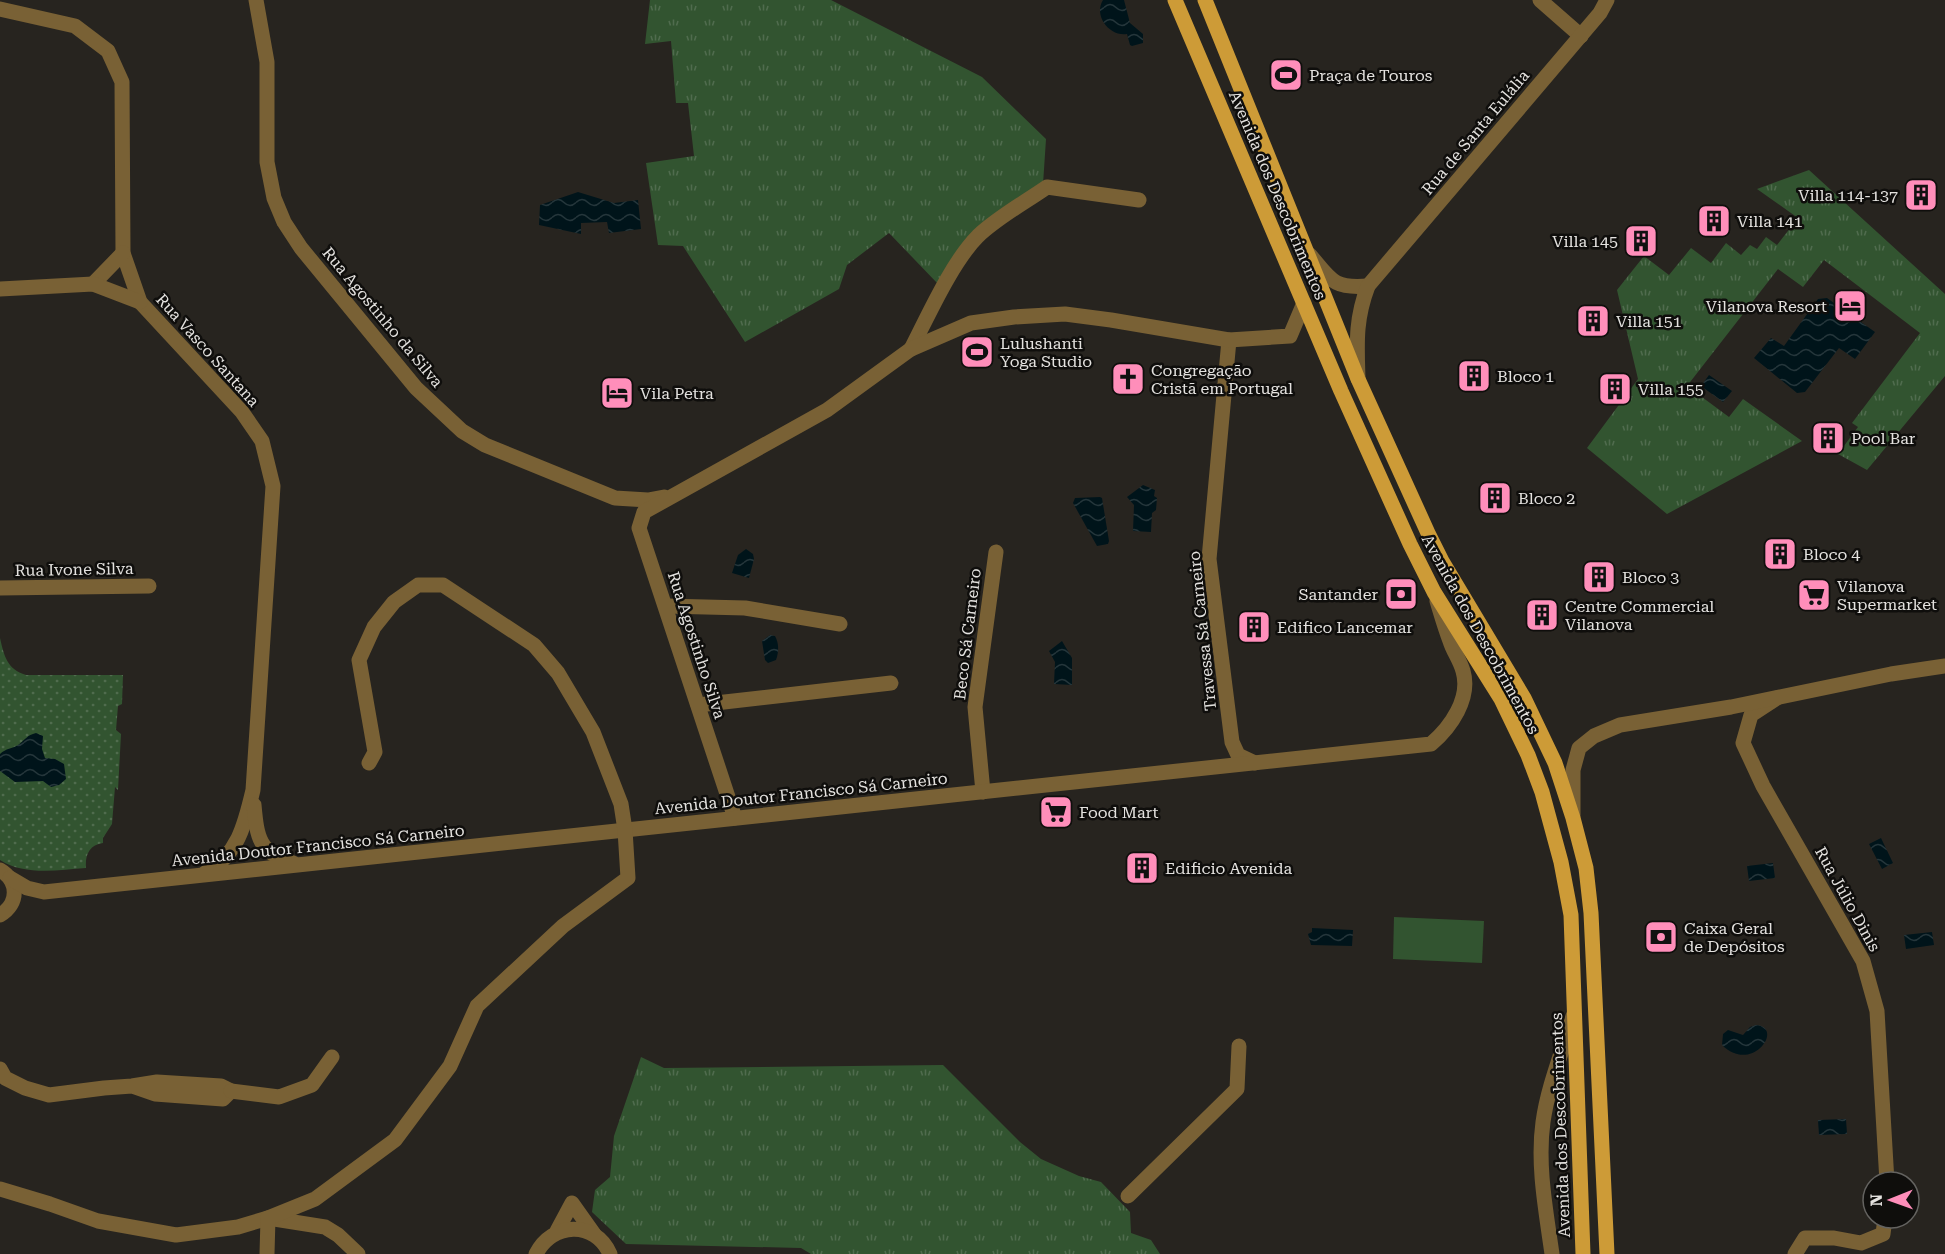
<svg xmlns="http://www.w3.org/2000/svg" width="1945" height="1254" font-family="'Roboto Serif',serif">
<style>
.grass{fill:url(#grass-tufts)}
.park{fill:url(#park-dots)}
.pitch{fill:#325430}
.water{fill:url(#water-waves)}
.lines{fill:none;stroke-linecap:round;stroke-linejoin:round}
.minor{stroke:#796135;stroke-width:15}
.major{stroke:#cd9b37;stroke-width:15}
.labels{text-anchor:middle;stroke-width:5;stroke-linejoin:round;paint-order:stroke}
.poi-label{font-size:16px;fill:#e4e2df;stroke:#0f0e0c;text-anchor:start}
.street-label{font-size:16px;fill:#e4e2df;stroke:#0f0e0c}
</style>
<defs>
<pattern id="grass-tufts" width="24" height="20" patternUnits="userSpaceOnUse" patternTransform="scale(1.5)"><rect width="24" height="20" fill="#325430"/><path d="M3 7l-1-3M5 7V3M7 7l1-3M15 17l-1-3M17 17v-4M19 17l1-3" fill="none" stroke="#506c4e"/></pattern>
<pattern id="park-dots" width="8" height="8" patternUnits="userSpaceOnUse" patternTransform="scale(1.5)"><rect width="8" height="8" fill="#325430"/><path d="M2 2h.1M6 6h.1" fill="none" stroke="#506c4e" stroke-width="1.8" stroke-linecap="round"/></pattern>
<pattern id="water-waves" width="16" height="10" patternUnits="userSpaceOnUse" patternTransform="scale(1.5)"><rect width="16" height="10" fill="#00141a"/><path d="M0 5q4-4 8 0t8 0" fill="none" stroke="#25363b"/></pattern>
</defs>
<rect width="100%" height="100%" fill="#27241f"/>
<g class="grass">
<polygon points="650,0 831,0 982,77 1046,139 1043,184 979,226 939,285 889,233 847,265 839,289 745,342 683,246 658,245 646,163 694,156 688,103 676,103 671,41 645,44"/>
<polygon points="1809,170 1945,294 1945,376 1867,470 1838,454 1858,427 1852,423 1920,333 1824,260 1803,287 1778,269 1687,386 1729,417 1743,399 1802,441 1667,514 1587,448 1638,379 1617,290 1644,256 1669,275 1691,248 1711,263 1726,243 1741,255 1750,245 1757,249 1766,237 1777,245 1798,218 1757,189"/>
<polygon points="641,1057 664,1068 943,1065 1020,1142 1041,1159 1079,1176 1101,1182 1130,1212 1131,1233 1151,1240 1160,1254 811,1254 801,1248 626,1244 592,1212 595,1190 610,1177 614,1136"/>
</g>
<path class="park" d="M0,638c4,18 7,31 26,37h97l-1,29 -4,2 -2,24 5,4 -3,56 -3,-3 -3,37 -9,14v5c-14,2 -18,12 -17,25 -28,2 -61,8 -86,-8z"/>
<polygon class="pitch" points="1394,917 1484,921 1482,963 1393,959"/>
<g class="water">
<path d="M1103,0h21l6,23 13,11v9l-11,3 -2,-1 -3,-11c-17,3 -34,-18 -24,-34z"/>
<polygon points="578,192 614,203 638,200 641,229 609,233 607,222 581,223 581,234 539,225 540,205"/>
<polygon points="1827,298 1875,332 1855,359 1839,348 1805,392 1797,393 1754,358 1771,338 1784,346 1818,299"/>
<polygon points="1709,375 1732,391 1723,402 1701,386"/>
<polygon points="1143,485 1155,490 1154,496 1157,498 1156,510 1152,513 1151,532 1133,531 1134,505 1127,497"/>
<polygon points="1100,497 1102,498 1109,541 1108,544 1097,546 1073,503 1075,498"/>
<polygon points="746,549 753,554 754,559 749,578 732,573 738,555"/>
<path d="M770,635l5,1c4,7 4,16 1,24l-8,3 -3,-3 -3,-19z"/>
<polygon points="1062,641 1072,658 1072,685 1054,684 1055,662 1049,651"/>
<path d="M36,733l7,3 -1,13 3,9 10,1 9,5 2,15 -7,6 -8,2 -8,-6 -28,1 -15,-11v-17c6,-6 12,-5 18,-9 7,-5 9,-10 18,-12z"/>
<polygon points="1881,838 1893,863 1882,869 1869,844"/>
<polygon points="1773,863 1775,878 1749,881 1747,866"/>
<polygon points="1312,928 1353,930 1352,946 1311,945 1308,934 1312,932"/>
<polygon points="1932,932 1934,945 1906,949 1904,935"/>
<path d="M1756,1025c29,2 -4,50 -34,20l1,-11 5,-4 15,5 7,-8z"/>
<polygon points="1846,1119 1847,1134 1819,1135 1818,1120"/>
</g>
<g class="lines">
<g class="minor">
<polyline points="256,0 267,62 267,162 274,198 284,222 301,248 416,388 462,431 485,445 615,498 648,500 664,497"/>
<polyline points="1540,0 1581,36"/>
<path d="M0,9l75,17 33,25 14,31 1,171 17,49 102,110 20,29 11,45 -20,304c-8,34 -15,65 -48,83"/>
<path d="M1310,255c21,25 23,34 58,31"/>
<polyline points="93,284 123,253"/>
<polyline points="0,289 93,284 140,302"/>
<polyline points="1229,340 1209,559 1232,742 1238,755 1255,763"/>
<path d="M911,349c17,-33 41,-87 67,-113 20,-19 46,-33 69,-49l92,13"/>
<path d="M1358,379c-1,-35 -3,-59 10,-93l232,-273 7,-13"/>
<polyline points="0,588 149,586"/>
<polyline points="666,606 745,608 840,624"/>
<polyline points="1777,698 1751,715 1743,743 1763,786 1863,961 1877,1011 1887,1182"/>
<polyline points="698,705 891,683"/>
<polyline points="983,792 975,707 996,552"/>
<path d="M254,805c3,33 5,48 39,58"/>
<polyline points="1573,815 1573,770 1579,748 1594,736 1620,725 1731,707 1891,674 1945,666"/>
<polyline points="735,818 639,528 644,512 827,410 911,349 971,323 1014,317 1065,314 1111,320 1229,340 1290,336 1304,303"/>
<path d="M0,870c19,11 19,34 0,45"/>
<path d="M10,878l17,10 17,4 1387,-148c20,-17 40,-46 32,-73 -3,-11 -10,-20 -13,-30 -5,-13 -9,-27 -13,-40"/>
<polyline points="0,1069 5,1078 25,1088 49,1095 104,1088 132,1086 157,1082 221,1086 231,1091 223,1099 155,1094 132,1086"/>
<polyline points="231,1091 279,1097 312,1085 332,1057"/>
<polyline points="0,1189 50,1204 98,1221 176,1235 238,1227 268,1218 325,1227 338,1235 358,1254"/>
<polyline points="1128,1196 1237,1089 1239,1046"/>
<polyline points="557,1231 572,1203 594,1234"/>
<polyline points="267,1254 268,1218 315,1199 395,1140 450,1066 477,1006 563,926 628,878 625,830 621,804 593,732 558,673 534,645 443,585 418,585 394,602 374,627 359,660 375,752 369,763"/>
<path d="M536,1254c16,-32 59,-34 74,0"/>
<path d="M1552,1254c-6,-43 -15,-89 -9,-132 5,-36 20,-72 30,-106"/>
<polyline points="1795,1254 1805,1238 1834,1238 1861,1243 1883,1234 1885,1218"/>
</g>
<g class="major">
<polyline points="1175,0 1341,391 1410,544 1434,592 1501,699 1528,755 1542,792 1561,862 1571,915 1583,1254"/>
<polyline points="1205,0 1358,379 1428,533 1442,561 1524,698 1555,763 1573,818 1586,868 1591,913 1607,1254"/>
</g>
</g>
<defs>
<g id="stadium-square" transform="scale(1.725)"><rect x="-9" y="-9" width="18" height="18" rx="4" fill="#ff8eba" stroke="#0f0e0c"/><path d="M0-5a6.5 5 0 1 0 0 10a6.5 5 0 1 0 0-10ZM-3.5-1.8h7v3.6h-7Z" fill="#111"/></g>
<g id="building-square" transform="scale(1.725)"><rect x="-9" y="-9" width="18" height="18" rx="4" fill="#ff8eba" stroke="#0f0e0c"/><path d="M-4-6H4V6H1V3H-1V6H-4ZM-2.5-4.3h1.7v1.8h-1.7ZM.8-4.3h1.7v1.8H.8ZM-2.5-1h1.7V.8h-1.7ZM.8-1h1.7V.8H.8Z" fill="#111"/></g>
<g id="hotel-square" transform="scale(1.725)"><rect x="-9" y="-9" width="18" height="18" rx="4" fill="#ff8eba" stroke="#0f0e0c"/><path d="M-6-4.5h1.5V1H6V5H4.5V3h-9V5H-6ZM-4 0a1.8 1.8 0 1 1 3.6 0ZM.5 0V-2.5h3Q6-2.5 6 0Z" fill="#111"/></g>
<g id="church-square" transform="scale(1.725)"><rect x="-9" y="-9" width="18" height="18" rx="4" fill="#ff8eba" stroke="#0f0e0c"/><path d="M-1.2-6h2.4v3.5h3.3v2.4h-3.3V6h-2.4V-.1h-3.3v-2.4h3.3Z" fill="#111"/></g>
<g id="bank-square" transform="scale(1.725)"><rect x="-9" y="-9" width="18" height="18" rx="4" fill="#ff8eba" stroke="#0f0e0c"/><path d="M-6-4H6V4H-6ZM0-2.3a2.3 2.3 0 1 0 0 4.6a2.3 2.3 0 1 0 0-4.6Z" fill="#111"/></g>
<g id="supermarket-square" transform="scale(1.725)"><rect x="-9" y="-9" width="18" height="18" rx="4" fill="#ff8eba" stroke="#0f0e0c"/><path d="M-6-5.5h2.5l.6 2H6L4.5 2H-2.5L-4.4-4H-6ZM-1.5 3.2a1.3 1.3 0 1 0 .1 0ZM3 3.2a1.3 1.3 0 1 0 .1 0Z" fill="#111"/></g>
</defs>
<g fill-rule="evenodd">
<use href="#stadium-square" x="1286" y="75"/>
<use href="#building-square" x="1921" y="195"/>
<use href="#building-square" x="1714" y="221"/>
<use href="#building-square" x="1641" y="241"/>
<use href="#hotel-square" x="1850" y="306"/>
<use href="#building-square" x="1593" y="321"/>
<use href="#stadium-square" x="977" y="352"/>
<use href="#building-square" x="1474" y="376"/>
<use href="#church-square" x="1128" y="379"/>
<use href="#building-square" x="1615" y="389"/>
<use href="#hotel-square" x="617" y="393"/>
<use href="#building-square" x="1828" y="438"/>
<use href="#building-square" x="1495" y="498"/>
<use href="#building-square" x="1780" y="554"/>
<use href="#building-square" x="1599" y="577"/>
<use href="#bank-square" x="1401" y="594"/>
<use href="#supermarket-square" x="1814" y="595"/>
<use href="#building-square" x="1542" y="615"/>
<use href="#building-square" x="1254" y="627"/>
<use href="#supermarket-square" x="1056" y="812"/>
<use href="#building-square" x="1142" y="868"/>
<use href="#bank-square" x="1661" y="937"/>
</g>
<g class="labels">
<g class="poi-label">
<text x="1309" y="81">Praça de Touros</text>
<text x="1898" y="201" text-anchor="end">Villa 114-137</text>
<text x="1737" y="227">Villa 141</text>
<text x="1618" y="247" text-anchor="end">Villa 145</text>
<text x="1827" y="312" text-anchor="end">Vilanova Resort</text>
<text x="1616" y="327">Villa 151</text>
<text x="1000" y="349">Lulushanti<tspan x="1000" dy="18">Yoga Studio</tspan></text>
<text x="1151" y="376">Congregação<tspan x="1151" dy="18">Cristã em Portugal</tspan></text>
<text x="1497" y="382">Bloco 1</text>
<text x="1638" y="395">Villa 155</text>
<text x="640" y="399">Vila Petra</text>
<text x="1851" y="444">Pool Bar</text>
<text x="1518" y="504">Bloco 2</text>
<text x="1803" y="560">Bloco 4</text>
<text x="1622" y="583">Bloco 3</text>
<text x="1837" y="592">Vilanova<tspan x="1837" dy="18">Supermarket</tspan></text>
<text x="1378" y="600" text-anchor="end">Santander</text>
<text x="1565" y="612">Centre Commercial<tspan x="1565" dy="18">Vilanova</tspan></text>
<text x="1277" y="633">Edifico Lancemar</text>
<text x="1079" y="818">Food Mart</text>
<text x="1165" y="874">Edificio Avenida</text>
<text x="1684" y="934">Caixa Geral<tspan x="1684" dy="18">de Depósitos</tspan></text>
</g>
<g class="street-label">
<text transform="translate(1475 132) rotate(-50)" y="6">Rua de Santa Eulália</text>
<text transform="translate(1278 195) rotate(67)" y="6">Avenida dos Descobrimentos</text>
<text transform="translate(383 317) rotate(50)" y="6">Rua Agostinho da Silva</text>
<text transform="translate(208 350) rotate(48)" y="6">Rua Vasco Santana</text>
<text transform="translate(74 569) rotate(-1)" y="6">Rua Ivone Silva</text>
<text transform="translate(1202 631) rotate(-96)" y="6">Travessa Sá Carneiro</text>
<text transform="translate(967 634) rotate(-83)" y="6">Beco Sá Carneiro</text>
<text transform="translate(1481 634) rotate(61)" y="6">Avenida dos Descobrimentos</text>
<text transform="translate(697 645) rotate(72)" y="6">Rua Agostinho Silva</text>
<text transform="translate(801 793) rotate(-6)" y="6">Avenida Doutor Francisco Sá Carneiro</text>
<text transform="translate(318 845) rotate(-6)" y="6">Avenida Doutor Francisco Sá Carneiro</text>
<text transform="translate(1848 899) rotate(61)" y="6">Rua Júlio Dinis</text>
<text transform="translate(1560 1125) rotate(-92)" y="6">Avenida dos Descobrimentos</text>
</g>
</g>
<g transform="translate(1891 1200) rotate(269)"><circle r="28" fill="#0f0e0c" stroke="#646360" stroke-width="1.5"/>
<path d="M0-4.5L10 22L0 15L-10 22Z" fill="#ff8eba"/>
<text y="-9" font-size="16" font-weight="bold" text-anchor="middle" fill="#e4e2df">N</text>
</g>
</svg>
